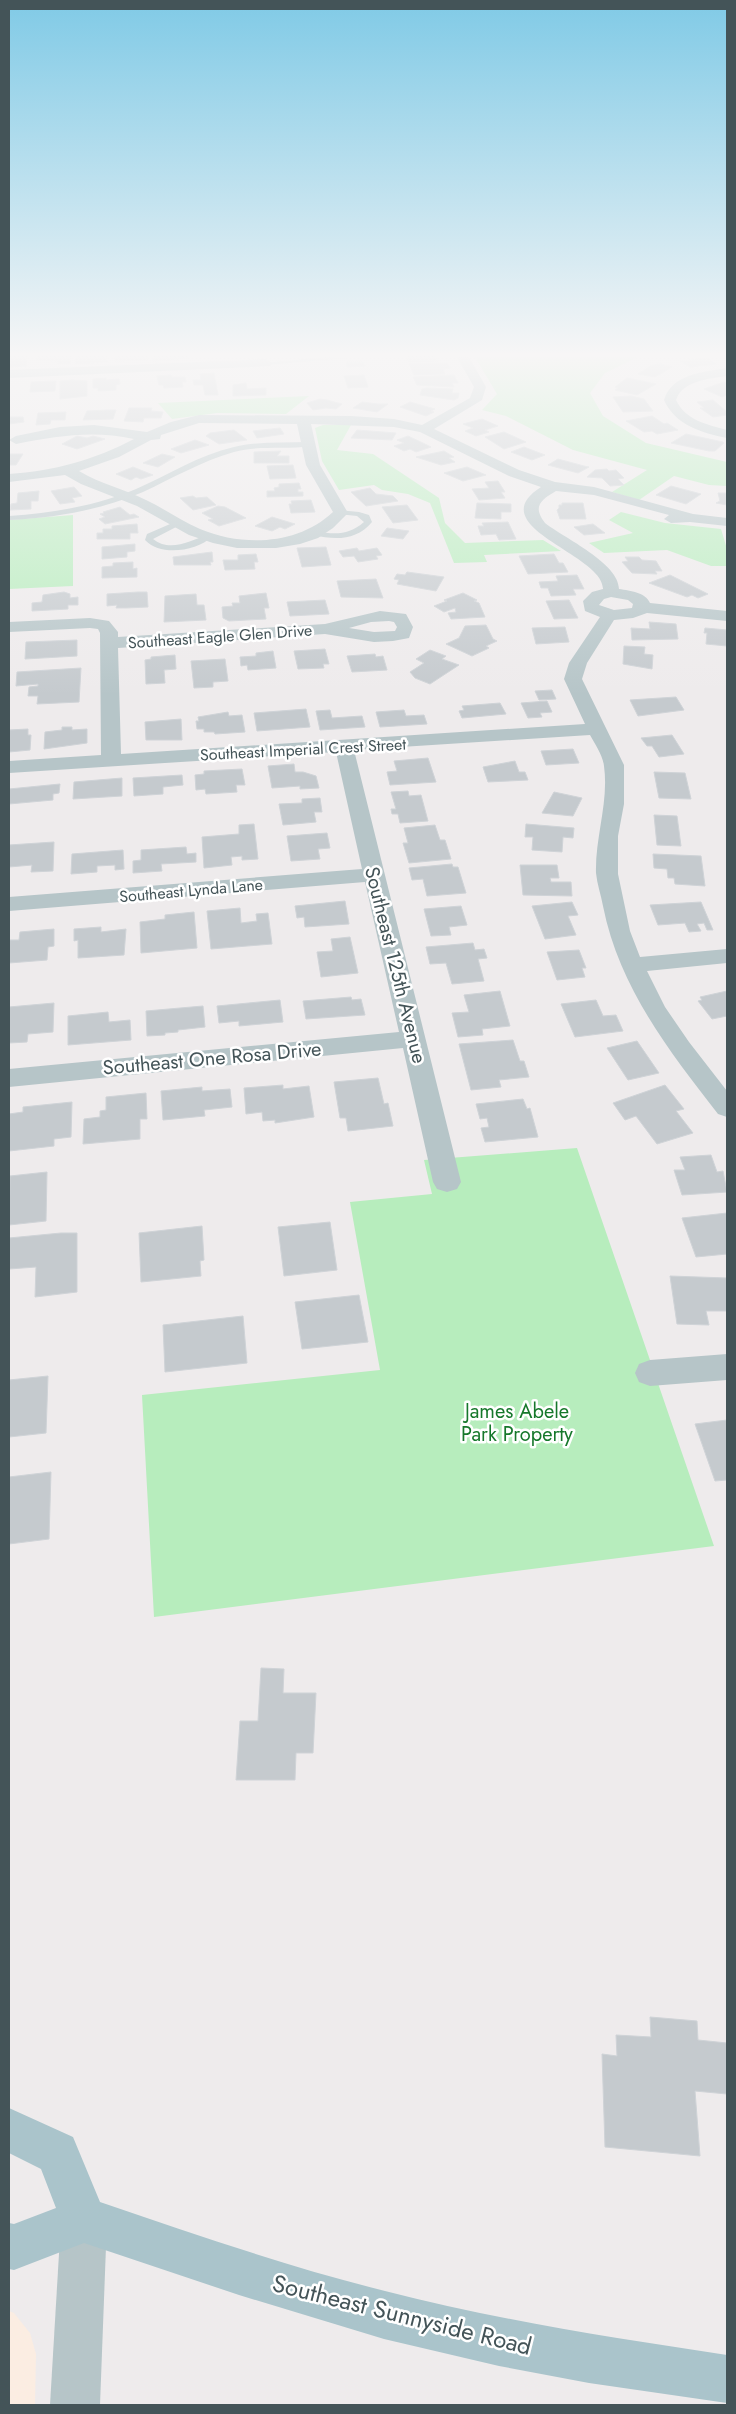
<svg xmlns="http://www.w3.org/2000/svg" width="736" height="2414" font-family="Jost,sans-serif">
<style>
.commercial{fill:#fbede2}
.green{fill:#b7edbd}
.building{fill:#c5cace;stroke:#cfd3d7}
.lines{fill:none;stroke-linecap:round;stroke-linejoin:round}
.lane{fill:#b6c5c8;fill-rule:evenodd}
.street{fill:#b6c5c8;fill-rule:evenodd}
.primary{fill:#aac4cb;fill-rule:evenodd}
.labels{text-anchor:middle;stroke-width:5;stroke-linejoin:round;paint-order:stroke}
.far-street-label{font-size:16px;fill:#445458;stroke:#fff}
.street-label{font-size:20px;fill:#445458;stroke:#fff}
.park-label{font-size:20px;fill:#16782b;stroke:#fff}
.near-street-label{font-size:24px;fill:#445458;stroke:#fff}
</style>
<rect width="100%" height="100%" fill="#eeebec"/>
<polygon class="commercial" points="9,2311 14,2313 30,2333 36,2354 35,2405 9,2405"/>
<g class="green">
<polygon points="475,357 638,357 605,373 590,393 603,416 646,443 727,462 727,486 709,485 674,476 639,500 612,492 647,470 573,450 506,416 482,410 497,394"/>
<polygon points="309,396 286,414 217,413 172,419 158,403"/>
<polygon points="323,425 351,425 337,450 373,454 439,498 445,523 465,543 543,540 561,551 484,555 487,562 454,563 430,503 408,494 382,490 374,485 339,490 322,461 315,428"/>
<polygon points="621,512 665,523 721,529 727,549 727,566 711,566 667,550 604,553 589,543 633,533 609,520"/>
<polygon points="73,515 73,586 9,589 9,520"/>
<polygon points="577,1148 714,1546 154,1617 142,1395 380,1370 350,1202 432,1194 424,1160"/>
</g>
<g class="building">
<polygon points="9,357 27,357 26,366 9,367"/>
<polygon points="37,357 71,357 70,364 58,364 58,361 36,360"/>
<polygon points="76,357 107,357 107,362 75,364"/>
<polygon points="115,357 148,357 148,360 115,361"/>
<polygon points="152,357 188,357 189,358 156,361 153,361"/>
<polygon points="407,357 436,357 438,361 409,362"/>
<polygon points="707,358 716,364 690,367 680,361"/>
<polygon points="346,362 363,362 365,366 347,367"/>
<polygon points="447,363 450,368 443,369 445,374 414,375 409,364"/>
<polygon points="661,364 672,367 655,377 638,374 652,365"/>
<polygon points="214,373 218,395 205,395 203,385 194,385 193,380 201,380 200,374"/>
<polygon points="171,375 172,377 185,377 186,382 182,382 183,387 164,388 163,385 159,385 157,376"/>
<polygon points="364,375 368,387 348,388 344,376"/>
<polygon points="454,375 458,383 452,383 454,387 417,385 413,377"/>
<polygon points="106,378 106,380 119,379 120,384 116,385 116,390 98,391 98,388 93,388 93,379"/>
<polygon points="627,378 656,384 637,395 615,390 618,388 615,387"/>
<polygon points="72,380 87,381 87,396 60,399 60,381"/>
<polygon points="56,381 55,391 30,392 31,382"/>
<polygon points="724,382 727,383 727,395 722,397 704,389"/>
<polygon points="246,383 247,389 266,388 266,395 233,396 233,385"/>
<polygon points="427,388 453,389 452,393 459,393 458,398 454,400 420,395 422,389"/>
<polygon points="631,396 644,399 653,411 623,412 613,397"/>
<polygon points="320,399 327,400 342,404 336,409 326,408 313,410 307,403"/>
<polygon points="713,400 727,412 727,415 713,417 700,408 704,408 697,402"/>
<polygon points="362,402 378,404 388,404 377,412 353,408"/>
<polygon points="410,402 435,409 431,411 434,412 426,416 400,407"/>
<polygon points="129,408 152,408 151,411 163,412 161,418 144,418 143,422 124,421"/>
<polygon points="107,410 116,410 113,419 83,420 87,411"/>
<polygon points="66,412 65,420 51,420 50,424 36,425 38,413"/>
<polygon points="652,416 664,424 667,423 678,430 657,434 652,431 644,432 626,421"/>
<polygon points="9,417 23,417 24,422 9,424"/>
<polygon points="482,419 498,426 485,430 489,432 476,436 465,431 473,428 463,424"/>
<polygon points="280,428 284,434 257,438 253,431"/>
<polygon points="234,430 247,440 219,444 206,436 210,433"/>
<polygon points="357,430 396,433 392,440 351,438"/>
<polygon points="504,432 526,442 504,449 485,437"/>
<polygon points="686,434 723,442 724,443 715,451 709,451 671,443"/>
<polygon points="77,436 87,438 93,436 105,439 77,449 62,444"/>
<polygon points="408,436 425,444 431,447 416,452 410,449 404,451 394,446 404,443 397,440"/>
<polygon points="195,440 209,445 181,453 171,449"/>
<polygon points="524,447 545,455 532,460 511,452"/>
<polygon points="281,451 277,456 289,456 289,463 254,463 254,452"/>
<polygon points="444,451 454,457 449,458 455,462 441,465 416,457"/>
<polygon points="9,454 23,454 16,465 9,465"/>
<polygon points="162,454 175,457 158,467 143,463"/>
<polygon points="558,459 584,466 589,467 578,473 548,465"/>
<polygon points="293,465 296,478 270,479 267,466"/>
<polygon points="133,467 153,475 141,479 136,477 131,480 116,474"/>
<polygon points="467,467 486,475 463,481 444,473"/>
<polygon points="607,469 609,471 616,470 624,478 618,479 624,485 610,486 602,478 587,477 595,470"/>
<polygon points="498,481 505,492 501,492 505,498 479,500 472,489 489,488 485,482"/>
<polygon points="299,483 301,489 298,489 298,492 303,492 303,496 267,497 267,491 275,491 274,488 279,487 279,484"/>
<polygon points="671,486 701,494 686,504 656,495"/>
<polygon points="74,487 82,496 72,498 75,502 60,504 51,491"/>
<polygon points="370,488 376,494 393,496 398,501 366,506 351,492"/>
<polygon points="39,491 38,501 31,501 31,509 10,510 11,504 17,503 18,493"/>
<polygon points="718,493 727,493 727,505 716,503 720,501"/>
<polygon points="193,496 196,498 207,497 216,505 193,510 180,498"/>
<polygon points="311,500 315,512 291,513 289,504 292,504 291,501"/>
<polygon points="477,503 511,504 511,512 501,512 501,519 475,518"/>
<polygon points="562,503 583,503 586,519 560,519 557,510 559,508 559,505 562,505"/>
<polygon points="407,505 418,520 393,523 382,507"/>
<polygon points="218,506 225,507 246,518 219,526 208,520 213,519 202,513"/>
<polygon points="120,507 130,515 134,514 139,517 105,524 99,519 105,517 100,514 104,513 103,512"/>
<polygon points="272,517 295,524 285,529 280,527 272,531 255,526"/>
<polygon points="508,522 516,539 499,540 496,534 481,535 478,526 484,526 482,523"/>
<polygon points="137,524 138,533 130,533 130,539 97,539 97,533 103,533 103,529 112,529 112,526"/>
<polygon points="593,524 605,533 584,535 574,527"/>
<polygon points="387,528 409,531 403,539 381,536"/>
<polygon points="135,544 135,551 127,552 127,557 102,559 102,547"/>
<polygon points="326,547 331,565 302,567 297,548"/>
<polygon points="357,548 359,551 377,548 382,555 376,556 378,559 358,562 354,556 343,557 339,551"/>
<polygon points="212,552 213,562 210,562 211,565 174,565 173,557"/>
<polygon points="256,554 258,562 254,562 255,569 225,570 223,560 238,560 238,555"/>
<polygon points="554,554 559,563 563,563 568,572 528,574 519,556"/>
<polygon points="625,557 639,557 642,560 656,561 662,571 655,571 657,574 632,573 622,562 628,561"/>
<polygon points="133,562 133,569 137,568 137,577 102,578 102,567 113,566 113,563"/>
<polygon points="407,572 444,577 436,591 397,584 399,580 394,579 397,574 405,575"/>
<polygon points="577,575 584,589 573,589 576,595 551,596 548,588 541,588 539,582 558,581 556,576"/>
<polygon points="670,575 708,594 698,598 692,595 687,597 649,583"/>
<polygon points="376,579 383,598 341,597 337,581"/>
<polygon points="64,592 70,594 70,598 78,597 78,605 68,605 68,609 32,611 32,603 42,602 43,595"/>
<polygon points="138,592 147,592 148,607 126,608 116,608 117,605 107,606 107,594"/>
<polygon points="266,593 269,608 264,608 266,619 229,621 223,618 222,607 233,606 232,603 240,603 239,596"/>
<polygon points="463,593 477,600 474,601 479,603 485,617 451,619 448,613 456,612 455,608 444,612 434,606 447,601 444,600"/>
<polygon points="196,594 197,605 204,605 206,620 164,622 165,596"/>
<polygon points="325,600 329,614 290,616 287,602"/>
<polygon points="569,600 578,618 554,619 546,601"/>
<polygon points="649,622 676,624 678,639 632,640 631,628 650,629"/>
<polygon points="486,625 493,639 497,641 486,646 489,648 472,656 446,644 459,638 465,626"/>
<polygon points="565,627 569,642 536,644 532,628"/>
<polygon points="705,628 727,630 727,646 706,644 707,633 704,633"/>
<polygon points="77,640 77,656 25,659 26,642"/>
<polygon points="624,646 645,647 644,654 653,655 652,669 623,664"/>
<polygon points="325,649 329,664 323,664 324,668 298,669 294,651"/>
<polygon points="430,650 446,656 442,659 459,665 430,684 415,678 410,672 424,663 416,659"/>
<polygon points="273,651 276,668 248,670 247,665 241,666 240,657 256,656 256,653"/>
<polygon points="375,654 376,657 383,656 387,670 352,672 347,656"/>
<polygon points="175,655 176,669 164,670 165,683 146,684 145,660 151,659 151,657"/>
<polygon points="225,659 228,681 213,682 213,687 194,688 191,661"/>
<polygon points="81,668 79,702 37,704 38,696 28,696 29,687 38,686 38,684 16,686 17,672"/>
<polygon points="552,690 556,699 539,700 535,691"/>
<polygon points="676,697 684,710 638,716 630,700"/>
<polygon points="547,701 552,712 540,713 542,717 528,718 521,703"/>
<polygon points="500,703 506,714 462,718 459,711 464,710 462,706"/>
<polygon points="306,709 310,727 257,731 254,713"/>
<polygon points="330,710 332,718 362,716 365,727 320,730 316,711"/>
<polygon points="404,710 406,716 424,715 427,724 380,727 376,712"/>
<polygon points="228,712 229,716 242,715 245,732 215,734 214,732 204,732 204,729 197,729 196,721 199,721 198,717"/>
<polygon points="181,719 182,740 146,740 145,722"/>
<polygon points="62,727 72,727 72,730 87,729 87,743 44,749 45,732 62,730"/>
<polygon points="28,729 28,735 31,735 30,750 9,752 9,730"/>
<polygon points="672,735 684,754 659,757 652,746 647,746 641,738"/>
<polygon points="573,749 579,763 546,765 541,751"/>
<polygon points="428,758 436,782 390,785 387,772 397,771 394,761"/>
<polygon points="515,761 519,772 525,772 528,780 488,782 483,767"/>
<polygon points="294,764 295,772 303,772 316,776 319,788 300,789 300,786 272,788 268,766"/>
<polygon points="242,769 245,785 236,785 237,792 206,794 205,789 196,790 195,775 204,774 204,771"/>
<polygon points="654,772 685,773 691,799 659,798"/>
<polygon points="182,775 183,785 163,787 163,794 134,796 133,778"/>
<polygon points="122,778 122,796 73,799 74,782"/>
<polygon points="60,784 59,793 53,794 53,800 9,804 9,789"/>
<polygon points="408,791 409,796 421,795 428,821 400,823 398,814 392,814 391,809 396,809 391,792"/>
<polygon points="554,792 582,798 573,816 542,813"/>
<polygon points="320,798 322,812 314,812 316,822 283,825 279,804 302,803 302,799"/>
<polygon points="654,815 677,816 681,846 657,845"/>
<polygon points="254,824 258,859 242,860 242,856 231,857 232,865 204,868 202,837 239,834 239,825"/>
<polygon points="526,824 574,828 573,838 563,837 562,852 532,850 533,837 525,837"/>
<polygon points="435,825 440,840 445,840 451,859 409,863 403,843 408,843 404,828"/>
<polygon points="327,833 330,848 318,849 320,859 291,861 287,836"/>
<polygon points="54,842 53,871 31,872 32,865 9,867 9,845"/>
<polygon points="186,847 187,854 196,853 196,862 161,864 162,871 133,873 133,861 141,860 141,850"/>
<polygon points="123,850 124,869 115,870 115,865 97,866 97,872 71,874 72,854"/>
<polygon points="653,854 701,856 705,886 675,884 674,878 668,878 667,869 654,868"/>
<polygon points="452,864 453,867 458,867 466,893 427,896 423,879 412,880 409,868"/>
<polygon points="520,865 557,865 559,878 550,878 551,882 571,882 572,896 523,895"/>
<polygon points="345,901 349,924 305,927 304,917 297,918 295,906"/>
<polygon points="572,902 578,915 568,916 576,935 545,939 532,906"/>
<polygon points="701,902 713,930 707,930 704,923 697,924 701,931 689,932 685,923 658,925 650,905"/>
<polygon points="461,906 467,925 449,927 451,935 431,936 424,909"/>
<polygon points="240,908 241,923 257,921 256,914 268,913 272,944 211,949 207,911"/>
<polygon points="194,912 197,948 141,953 140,922 165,919 165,915"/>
<polygon points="101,927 101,932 126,929 124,955 78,958 78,940 74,941 74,929"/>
<polygon points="54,929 54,946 48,947 47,960 9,963 9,940 19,940 20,932"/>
<polygon points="350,937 358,973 321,977 317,952 333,951 331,939"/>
<polygon points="473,943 475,950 484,949 487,958 478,959 484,981 452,984 446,963 430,964 426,947"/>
<polygon points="579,950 586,968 582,968 585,977 557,980 547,952"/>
<polygon points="500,991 510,1026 482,1029 483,1035 458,1037 452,1013 469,1012 464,995"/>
<polygon points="727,991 727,1016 712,1019 698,1001 702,1000 700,997"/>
<polygon points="351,997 352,1000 361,999 365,1015 306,1019 303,1001"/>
<polygon points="280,1000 283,1022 239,1026 239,1021 219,1023 217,1006"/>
<polygon points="596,1000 603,1016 616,1015 623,1031 575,1037 561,1004"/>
<polygon points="54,1003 53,1032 28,1034 27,1042 9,1043 9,1007"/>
<polygon points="203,1006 205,1027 178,1030 178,1032 165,1033 165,1035 147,1036 146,1011"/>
<polygon points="108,1012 109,1022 130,1020 131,1040 68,1045 68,1016"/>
<polygon points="513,1040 520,1061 524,1061 529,1077 499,1080 501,1087 471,1090 459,1044"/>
<polygon points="637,1041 659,1073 628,1080 607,1048"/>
<polygon points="378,1078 384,1104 388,1103 393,1126 348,1131 346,1118 340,1118 334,1082"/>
<polygon points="283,1085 283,1089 309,1086 314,1117 275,1123 275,1120 263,1121 262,1112 246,1114 244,1088"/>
<polygon points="665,1085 684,1109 676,1111 693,1133 657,1144 636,1116 625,1120 613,1103"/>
<polygon points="202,1087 202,1091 230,1089 232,1107 204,1110 205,1116 163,1120 161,1091"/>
<polygon points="146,1093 147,1119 140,1119 140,1139 83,1144 84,1119 100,1117 100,1111 106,1110 106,1097"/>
<polygon points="523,1099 527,1109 530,1108 538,1137 485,1142 481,1128 489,1127 487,1118 480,1119 476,1104"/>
<polygon points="72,1102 71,1137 54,1139 54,1146 9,1151 9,1114 23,1112 23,1107"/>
<polygon points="711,1155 717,1172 723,1171 727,1192 682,1195 674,1170 685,1170 680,1157"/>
<polygon points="47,1172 46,1221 9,1225 10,1176"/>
<polygon points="727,1213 727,1254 696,1257 682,1218"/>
<polygon points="330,1222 337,1270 284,1276 278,1227"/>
<polygon points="202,1226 204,1260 200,1261 201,1276 141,1282 139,1233"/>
<polygon points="61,1233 77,1233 77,1292 35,1297 36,1267 9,1269 9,1238"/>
<polygon points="670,1276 727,1278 727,1311 706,1311 709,1325 677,1324"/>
<polygon points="359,1295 368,1342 302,1349 295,1302"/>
<polygon points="243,1316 247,1363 165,1372 163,1325"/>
<polygon points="48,1376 46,1433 9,1437 9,1380"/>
<polygon points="727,1420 727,1480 715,1481 695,1424"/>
<polygon points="51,1472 49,1539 9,1544 9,1477"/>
<polygon points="261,1668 284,1669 283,1693 316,1693 313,1753 296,1753 295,1780 236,1780 240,1721 258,1721"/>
<polygon points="650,2017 697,2021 698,2040 727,2043 727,2094 695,2091 700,2156 605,2147 602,2054 617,2056 616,2035 651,2037"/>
</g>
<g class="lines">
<g class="lane">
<polygon points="325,357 347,358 266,365 263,363"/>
<path d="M307,442l4,2 -1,2c-25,4 -52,-1 -76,6 -32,9 -61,26 -91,40 -43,18 -88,26 -134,28v-4c44,-3 86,-10 127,-27 32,-14 63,-34 98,-42 24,-6 49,-4 73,-5z"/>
<path d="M338,510l21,2 10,3 3,7c-16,19 -37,18 -59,13v-4h3c19,4 33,4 48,-9l-7,-6 -19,-2z"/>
<path d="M177,521l4,2 -1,2 -27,14c18,14 37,1 55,-4l4,2c-16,14 -51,20 -67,3l2,-6z"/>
</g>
<g class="street">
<path d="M457,357h12l17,30 -4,13 -48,29 85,41 36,12 39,5 99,27 34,4v8l-37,-4 -19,1 -7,-4 5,-4 -75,-20 -38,-4c-15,9 -24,15 -11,32 19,15 74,40 74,66 12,2 26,3 31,14l77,8v10l-80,-8 -14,5 -19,2 -27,43 -5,16 42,86v39l-6,32v38l12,57 10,26 87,-8v14l-80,8 18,36 24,35 38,49v26l-9,-3c-49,-63 -99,-127 -115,-208 -2,-11 -6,-22 -7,-33 -1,-36 13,-71 8,-107 -1,-10 -9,-22 -14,-31l-236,15 107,432 -4,7 -10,3 -10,-3 -4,-7 -30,-134 -394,39v-18l390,-37 -34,-150 -356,29v-14l353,-28 -26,-117 -327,21v-12l92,-6 -1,-122 -2,-4 -8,-1 -81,4v-10l81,-4 19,3 9,11v5l207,-13 55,-13 26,3 7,13 -4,11 -16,3 -19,1 -49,-8 -207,14 3,106 464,-30 -21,-45 5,-16 31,-46 -15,-6 -2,-10 9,-9 11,-3c1,-35 -124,-62 -62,-102l-32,-11 -89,-44 -26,-5 -83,-3 9,41 28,48 -15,15 -15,10 -18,6 -24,4h-39l-24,-5 -24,-8 -52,-29 -56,-22 -16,-9 -56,7v-8c45,-3 85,-14 125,-35 -41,-9 -77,-3 -118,5l-7,-4 7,-4 44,-9 34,-2 53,7 24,-10 28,-7 152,1 43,3 28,6 48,-27 4,-11zM199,423l98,1 9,41 27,47c-35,33 -90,35 -133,17 -19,-8 -35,-20 -54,-29 -21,-11 -46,-16 -67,-29l40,-14 32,-17 9,-1 1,-4zM611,597l17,3 5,4 -1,4 -18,2 -15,-5 5,-6zM389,621l5,1 3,5 -2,4 -21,1 -25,-4 22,-6z"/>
<polygon points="266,359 272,363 270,366 9,378 9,370"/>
<path d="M727,368v8c-18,3 -44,4 -51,24 9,20 32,25 51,30v8c-25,-5 -52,-13 -63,-38 8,-26 39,-28 63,-32z"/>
<polygon points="727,1354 727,1380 650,1386 639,1382 635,1373 639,1364 650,1360"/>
<polygon points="84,2197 100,2204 107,2220 100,2405 50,2405 61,2220 68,2204"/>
</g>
<path class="primary" d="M9,2108l64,29 27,65c94,32 189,65 285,89 113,29 227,47 342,64v48l-138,-20 -90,-17 -115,-27 -145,-44 -155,-52 -70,27 -5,-1v-46l5,1 42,-16 -15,-39 -32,-16z"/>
</g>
<linearGradient id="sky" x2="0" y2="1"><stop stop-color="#80cae6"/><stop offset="0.51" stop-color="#f7f6f6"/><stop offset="1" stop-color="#f7f6f6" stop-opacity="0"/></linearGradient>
<rect width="736" height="695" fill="url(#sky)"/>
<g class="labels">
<g class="far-street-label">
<text transform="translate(220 636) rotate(-4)" y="6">Southeast Eagle Glen Drive</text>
<text transform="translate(303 749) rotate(-3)" y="6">Southeast Imperial Crest Street</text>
<text transform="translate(191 890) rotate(-5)" y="6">Southeast Lynda Lane</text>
</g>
<g class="street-label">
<text transform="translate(396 965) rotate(76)" y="7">Southeast 125th Avenue</text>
<text transform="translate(212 1058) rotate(-5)" y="7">Southeast One Rosa Drive</text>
</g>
<g class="park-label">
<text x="517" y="1418">James Abele<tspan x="517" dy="23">Park Property</tspan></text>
</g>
<g class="near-street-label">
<text transform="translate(402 2315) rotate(14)" y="8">Southeast Sunnyside Road</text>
</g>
</g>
<rect width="736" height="2414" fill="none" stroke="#445458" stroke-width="20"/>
</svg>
